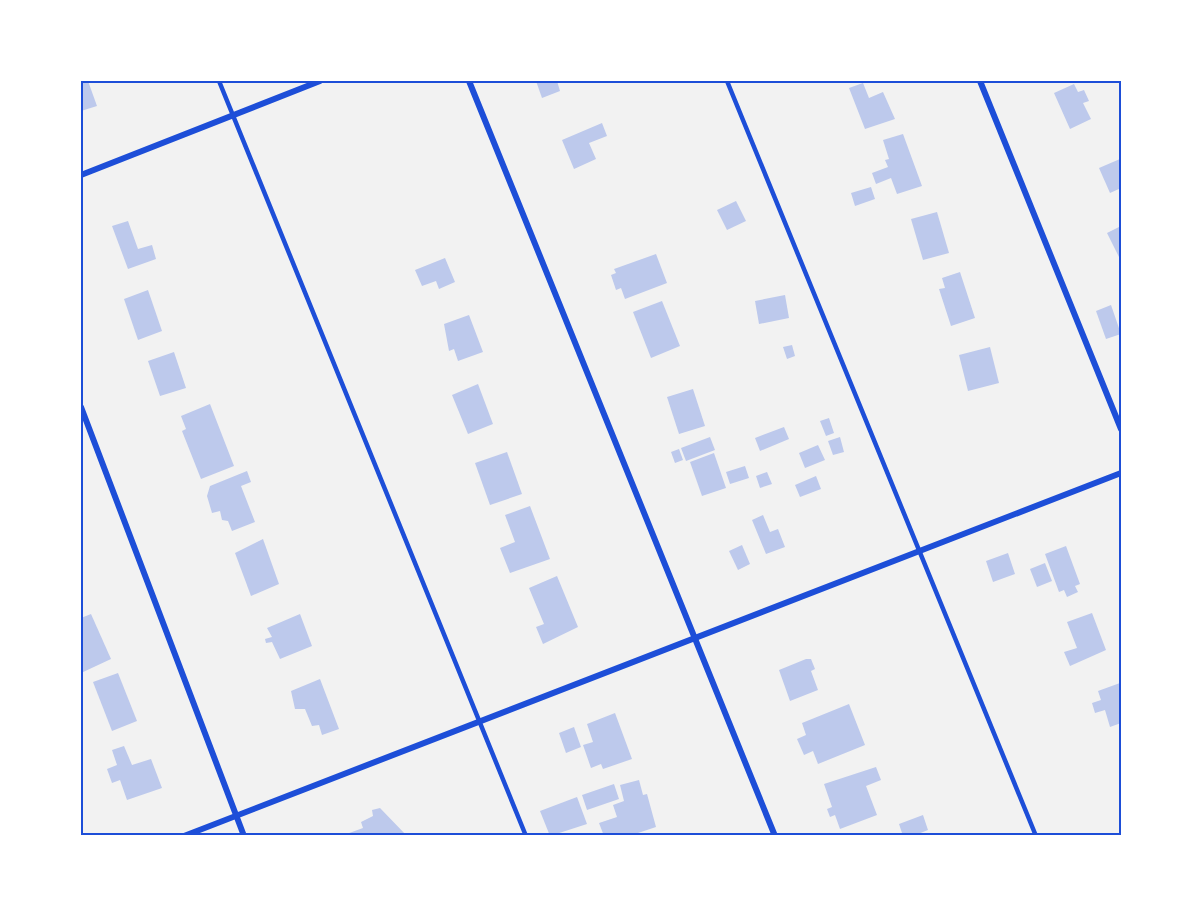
<svg xmlns="http://www.w3.org/2000/svg" width="1202" height="917" font-family="'Noto Sans',sans-serif">
<style>
.building{fill:#bdc9ec}
.lines{fill:none;stroke-linecap:round;stroke-linejoin:round}
.service{stroke:#1d4ed8;stroke-width:4.5}
.minor{stroke:#1d4ed8;stroke-width:6}
.neatline{fill:none;stroke:#1d4ed8;stroke-width:2}
</style>
<rect width="100%" height="100%" fill="#f2f2f2"/>
<g class="building">
<polygon points="81,81 88,81 97,106 81,111"/>
<polygon points="536,81 557,81 560,91 542,98"/>
<polygon points="863,83 869,98 883,92 895,119 865,129 849,88"/>
<polygon points="1074,84 1078,92 1084,90 1089,101 1083,103 1091,119 1070,129 1054,93"/>
<polygon points="602,123 607,136 589,143 596,159 574,169 562,140"/>
<polygon points="903,134 922,186 897,194 891,178 876,184 872,173 888,167 885,160 889,159 883,140"/>
<polygon points="1120,159 1121,188 1110,193 1099,168"/>
<polygon points="871,187 875,199 855,206 851,193"/>
<polygon points="736,201 746,221 727,230 717,210"/>
<polygon points="937,212 949,253 923,260 911,219"/>
<polygon points="128,221 138,249 152,245 156,259 128,269 112,226"/>
<polygon points="1121,226 1121,261 1107,233"/>
<polygon points="656,254 667,283 625,299 621,288 616,290 611,275 616,273 614,269"/>
<polygon points="445,258 455,282 439,289 436,281 422,286 415,270"/>
<polygon points="960,272 975,318 951,326 939,289 945,288 942,278"/>
<polygon points="148,290 162,331 138,340 124,299"/>
<polygon points="785,295 789,318 759,324 755,301"/>
<polygon points="662,301 680,346 651,358 633,312"/>
<polygon points="1111,305 1121,334 1106,339 1096,311"/>
<polygon points="469,315 483,352 458,361 454,349 449,351 444,324"/>
<polygon points="792,345 795,356 787,359 783,347"/>
<polygon points="990,347 999,383 968,391 959,355"/>
<polygon points="174,352 186,388 160,396 148,361"/>
<polygon points="478,384 493,424 468,434 452,395"/>
<polygon points="693,389 705,426 679,434 667,397"/>
<polygon points="210,404 234,466 201,479 182,431 186,429 181,416"/>
<polygon points="829,418 834,433 826,436 820,421"/>
<polygon points="784,427 789,439 760,451 755,438"/>
<polygon points="710,437 715,450 686,461 681,448"/>
<polygon points="840,437 844,452 833,455 828,441"/>
<polygon points="818,445 825,460 805,468 799,453"/>
<polygon points="679,449 683,460 675,463 671,452"/>
<polygon points="507,452 522,494 490,505 475,463"/>
<polygon points="714,453 726,488 702,496 690,462"/>
<polygon points="745,466 749,478 730,484 726,472"/>
<polygon points="247,471 251,482 241,486 255,522 232,531 228,521 222,520 220,511 212,513 207,496 210,486"/>
<polygon points="767,472 772,484 760,488 756,476"/>
<polygon points="816,476 821,489 800,497 795,485"/>
<polygon points="530,506 550,559 510,573 500,548 515,542 505,515"/>
<polygon points="763,515 770,532 778,529 785,547 766,554 752,520"/>
<polygon points="263,539 279,584 251,596 235,553"/>
<polygon points="742,545 750,564 738,570 729,551"/>
<polygon points="1066,546 1080,584 1075,586 1078,592 1067,597 1064,590 1059,592 1045,554"/>
<polygon points="1008,553 1015,574 993,582 986,561"/>
<polygon points="1045,563 1052,581 1037,587 1030,569"/>
<polygon points="557,576 578,627 543,644 536,627 544,624 529,588"/>
<polygon points="1092,613 1106,650 1070,666 1064,652 1077,648 1067,622"/>
<polygon points="91,614 111,659 81,673 81,618"/>
<polygon points="300,614 312,646 280,659 272,642 266,643 265,639 272,637 267,628"/>
<polygon points="806,659 811,659 815,669 811,671 818,690 790,701 779,670"/>
<polygon points="118,673 137,721 112,731 93,682"/>
<polygon points="320,679 339,729 322,735 319,725 312,726 305,709 295,709 291,691"/>
<polygon points="1120,683 1121,723 1110,727 1105,710 1095,713 1092,703 1101,700 1098,691"/>
<polygon points="849,704 865,745 818,764 813,751 804,755 797,739 806,735 802,723"/>
<polygon points="615,713 632,759 603,769 601,764 591,768 583,745 593,742 587,724"/>
<polygon points="574,727 581,747 566,753 559,733"/>
<polygon points="124,746 132,765 151,759 162,788 127,800 120,780 112,783 107,769 117,765 112,750"/>
<polygon points="876,767 881,780 866,786 877,815 840,829 835,815 830,817 827,809 832,807 824,784"/>
<polygon points="639,780 643,795 647,794 656,827 629,836 604,836 599,823 617,817 613,805 624,801 620,785"/>
<polygon points="614,784 619,799 587,810 582,795"/>
<polygon points="577,797 587,824 550,836 540,811"/>
<polygon points="380,808 407,836 341,836 363,828 361,822 373,816 372,810"/>
<polygon points="923,815 928,830 913,836 903,836 899,824"/>
</g>
<g class="lines">
<g class="service">
<polyline points="219,81 526,836"/>
<polyline points="727,81 1036,836"/>
</g>
<g class="minor">
<polyline points="469,81 775,836"/>
<polyline points="980,81 1121,429"/>
<polyline points="81,175 320,81"/>
<polyline points="81,407 244,836"/>
<polyline points="184,836 1121,473"/>
</g>
</g>
<rect width="1202" height="917" fill="none" stroke="#ffffff" stroke-width="165"/>
<rect x="82" y="82" width="1038" height="752" class="neatline"/>
</svg>
